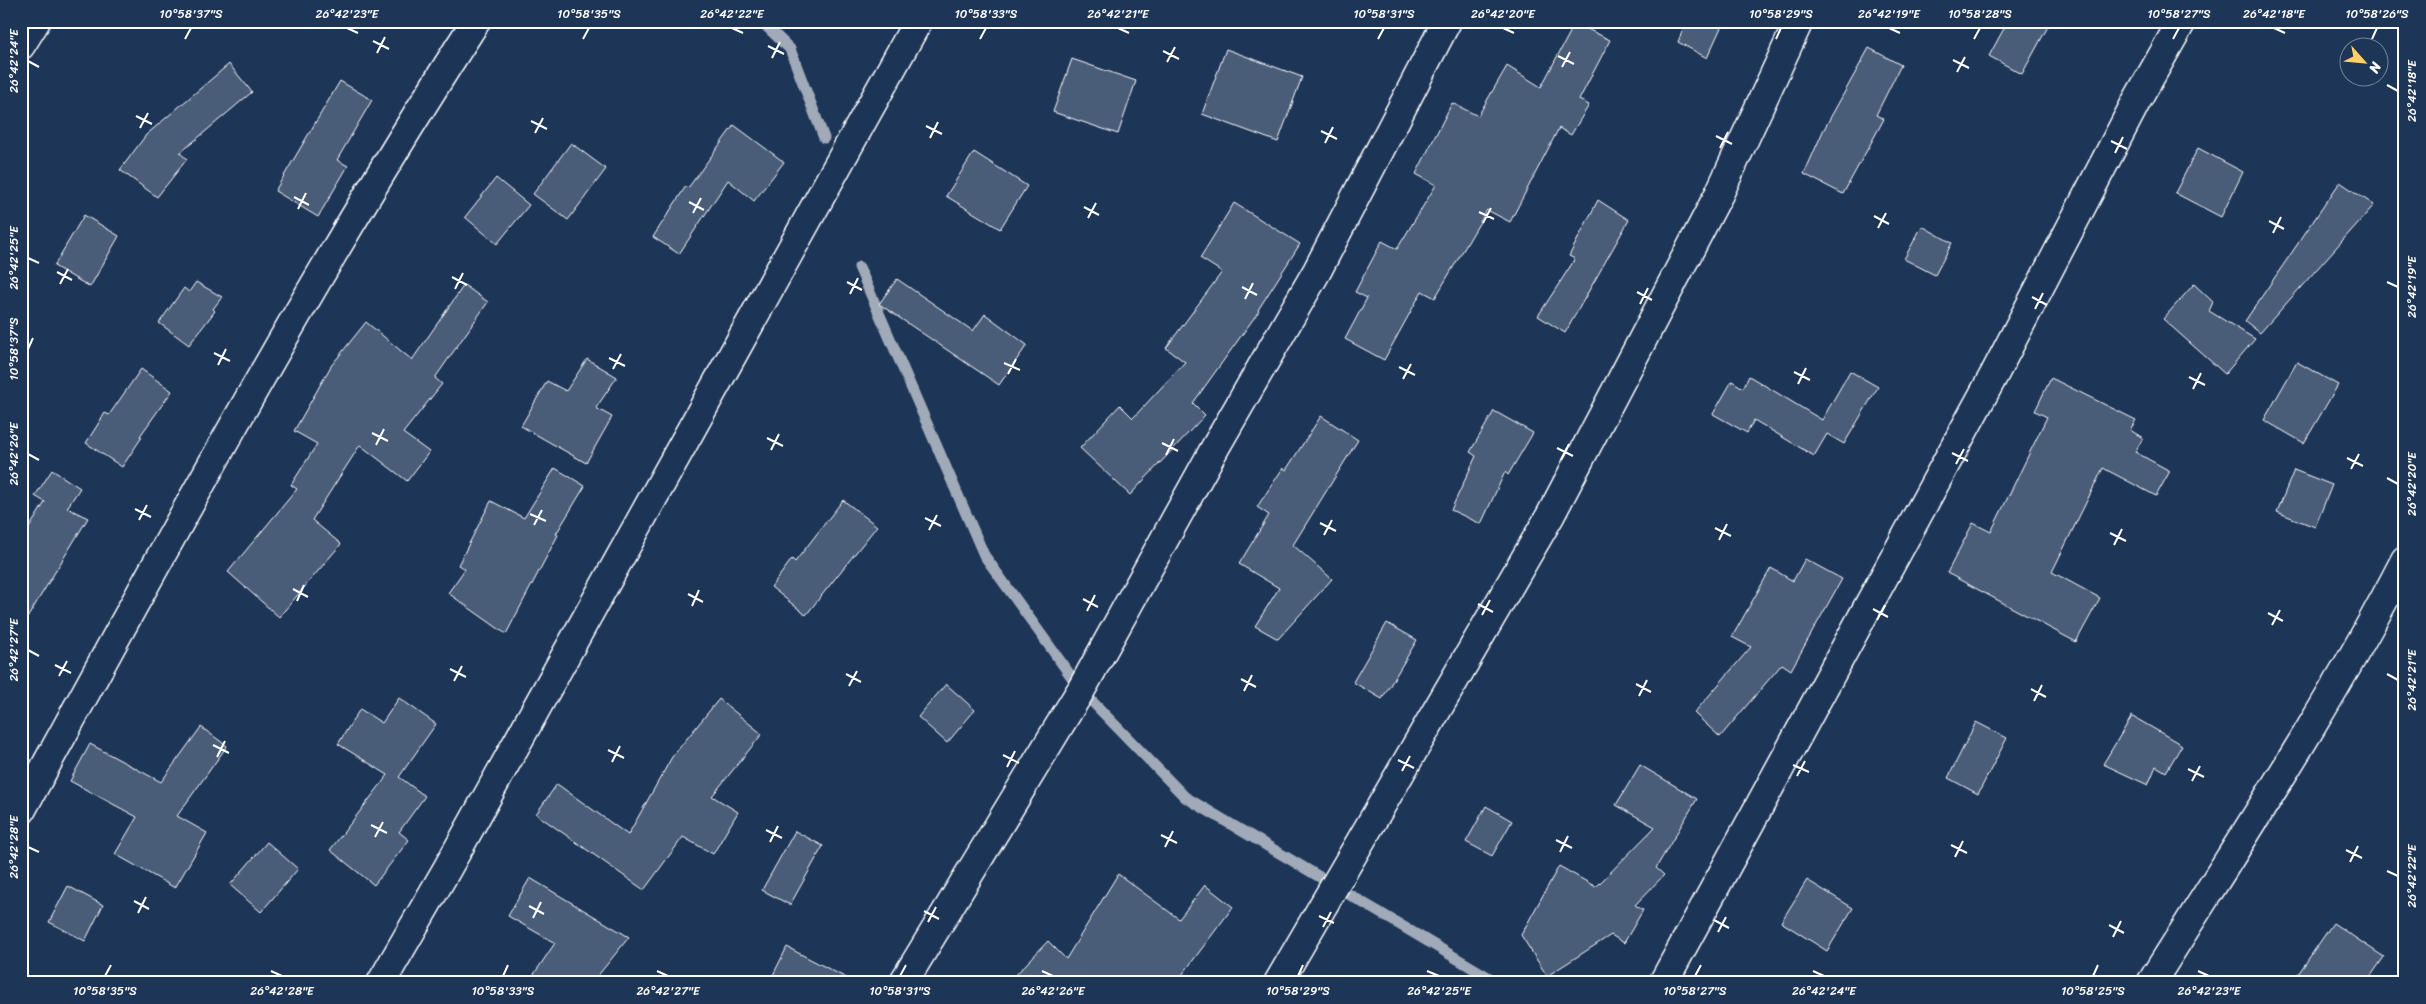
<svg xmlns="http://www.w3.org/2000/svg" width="2426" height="1004" font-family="Sriracha,sans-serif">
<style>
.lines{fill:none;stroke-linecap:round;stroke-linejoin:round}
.stream{stroke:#a0aab8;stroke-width:11}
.building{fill:#4a5d79;stroke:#fff}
.minor-casing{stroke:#fff;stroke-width:31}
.minor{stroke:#1d3557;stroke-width:28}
.ticks{fill:none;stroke:#fff;stroke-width:2}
.neatline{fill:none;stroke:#fff;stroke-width:2}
.ticks-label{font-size:12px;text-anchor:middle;fill:#fff}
</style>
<rect width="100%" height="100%" fill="#1d3557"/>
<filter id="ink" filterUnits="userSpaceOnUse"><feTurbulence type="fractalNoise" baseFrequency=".02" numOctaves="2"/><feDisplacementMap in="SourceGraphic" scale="10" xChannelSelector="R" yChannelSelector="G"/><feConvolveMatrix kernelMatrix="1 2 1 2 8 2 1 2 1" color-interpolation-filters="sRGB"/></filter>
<g filter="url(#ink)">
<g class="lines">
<g class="stream">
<polyline points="761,21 790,49 824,138"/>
<polyline points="859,267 984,555 1081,690 1185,797 1498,983"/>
</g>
</g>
<g class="building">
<polygon points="1686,21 1724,21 1707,58 1678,42"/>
<polygon points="2008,21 2051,21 2022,74 1989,56"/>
<polygon points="1575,23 1610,40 1579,100 1589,105 1571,135 1559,128 1510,222 1487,210 1435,298 1422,291 1384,360 1345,339 1367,298 1355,292 1382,241 1397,249 1436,185 1416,174 1452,103 1478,116 1507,66 1541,87"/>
<polygon points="1869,48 1901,65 1876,115 1884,119 1843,194 1804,174 1823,131"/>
<polygon points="1226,49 1302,77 1278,142 1202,114"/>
<polygon points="1072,59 1136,81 1118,134 1053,112"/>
<polygon points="229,64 252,92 180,153 187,159 157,197 120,170 146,135"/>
<polygon points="340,81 372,100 337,160 348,166 318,217 275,191"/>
<polygon points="734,125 784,162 754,201 728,180 679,254 653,237 686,186 688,188"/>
<polygon points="571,143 606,169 568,220 533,194"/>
<polygon points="2198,148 2243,172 2221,217 2175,193"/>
<polygon points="974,152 1027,186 1000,229 946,196"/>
<polygon points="496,178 529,205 497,244 465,217"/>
<polygon points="2340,182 2374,205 2260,333 2245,321"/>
<polygon points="1598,200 1629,220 1565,333 1538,316 1575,259 1569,256"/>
<polygon points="1234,203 1300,244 1258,310 1259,311 1193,403 1205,415 1130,495 1080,448 1120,405 1133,418 1185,362 1166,348 1222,272 1200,258"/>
<polygon points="84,215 119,236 90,287 54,266"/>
<polygon points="1922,226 1952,243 1935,275 1904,259"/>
<polygon points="897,279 973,331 985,314 1027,345 999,385 879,304"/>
<polygon points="196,282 222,297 213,309 215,311 189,345 159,323 184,288 189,292"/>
<polygon points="2194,284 2213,302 2209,311 2255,339 2225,374 2163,319"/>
<polygon points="464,285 488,302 435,378 442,384 403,433 429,452 407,481 360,445 312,520 341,544 279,617 228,572 297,489 291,485 317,444 294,431 331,366 366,322 412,360"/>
<polygon points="587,359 617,377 596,408 612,417 586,463 521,426 547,381 566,391"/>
<polygon points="2297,362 2338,385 2304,443 2264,420"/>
<polygon points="141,369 172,391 140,436 142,437 122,467 86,443 105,413 109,415"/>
<polygon points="1850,371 1878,387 1844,444 1827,434 1814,456 1754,420 1747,433 1713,414 1732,381 1743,388 1749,376 1822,420"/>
<polygon points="2051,378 2136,420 2130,430 2143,438 2135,452 2170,471 2156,496 2103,468 2052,572 2100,598 2076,642 1947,573 1973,523 1991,532 2047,417 2035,411"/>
<polygon points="1494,411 1533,433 1508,475 1505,472 1481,524 1451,510 1476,456 1470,452"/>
<polygon points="1321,416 1358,440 1293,545 1332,579 1278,639 1255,626 1279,588 1239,564 1269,515 1257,507 1283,468 1286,470"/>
<polygon points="555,468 585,486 556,534 558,535 506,634 448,593 465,569 458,565 491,501 524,518"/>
<polygon points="52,470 80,488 67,508 88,518 21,628 21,541 45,502 35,496"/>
<polygon points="2294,470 2332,485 2315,527 2277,512"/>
<polygon points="843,500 877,526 806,615 771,587 792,559 795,562"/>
<polygon points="1805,559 1842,579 1791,670 1782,664 1720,737 1694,713 1751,647 1732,637 1771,568 1793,581"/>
<polygon points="1387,623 1417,640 1382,699 1353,682"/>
<polygon points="946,684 975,710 947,743 918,717"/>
<polygon points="399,698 436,724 399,777 425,796 399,832 409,840 374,885 330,850 388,775 338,744 360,709 382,723"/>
<polygon points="719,699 762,734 712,796 738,812 713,854 683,837 644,890 536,814 557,784 628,835 672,757"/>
<polygon points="2132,716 2182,745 2166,772 2156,766 2148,785 2103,764"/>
<polygon points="1976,722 2007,738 1978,794 1948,778"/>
<polygon points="201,727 227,746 177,816 207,833 175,888 115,854 137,817 70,781 90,744 161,782"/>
<polygon points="1640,765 1697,799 1656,868 1664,875 1635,905 1643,910 1624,943 1611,935 1547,976 1521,935 1559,866 1596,887 1655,827 1616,805"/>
<polygon points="1486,806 1512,821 1492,856 1466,842"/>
<polygon points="795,831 823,846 790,905 762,890"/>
<polygon points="267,842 298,869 261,912 230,885"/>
<polygon points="1118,874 1179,919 1205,885 1233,907 1176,983 1008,983 1048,941 1066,959"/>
<polygon points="530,878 629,937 592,983 528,983 555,943 508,916"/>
<polygon points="1807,880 1853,908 1827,951 1781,922"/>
<polygon points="68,886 103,905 85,941 49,922"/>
<polygon points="2333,923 2384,957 2366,983 2292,983"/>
<polygon points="787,947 856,983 769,983"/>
</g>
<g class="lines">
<g class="minor-casing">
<g id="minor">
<polyline points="21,45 36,21"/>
<path d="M21,811c146,-267 290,-534 455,-790"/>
<polyline points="381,983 447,869 918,21"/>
<polyline points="903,983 1081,690 1216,446 1317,271 1447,21"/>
<polyline points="1278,983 1550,516 1719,194 1799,21"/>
<polyline points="1663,983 1995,373 2136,102 2182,21"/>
<path d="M2151,983c87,-139 179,-277 254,-423"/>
</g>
</g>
<use href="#minor" class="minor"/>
</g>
</g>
<path class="ticks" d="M347,28l11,5M732,28l11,5M1118,28l11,5M1503,28l11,5M1889,28l11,5M2274,28l11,5M185,39l6,-11M583,39l6,-11M980,39l6,-11M1378,39l6,-11M1776,39l5,-11M1974,39l6,-11M2173,39l6,-11M2372,39l5,-11M373,41l16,8M768,46l16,8M1163,51l16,8M377,53l8,-16M1558,56l16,8M772,58l8,-16M1953,60l16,8M28,61l11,6M1167,62l8,-15M1562,67l8,-15M1957,72l8,-15M2387,85l11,6M136,116l16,8M531,121l16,8M926,126l16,8M140,128l8,-15M1321,131l16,8M535,133l8,-15M1716,136l16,8M930,138l8,-16M2111,141l16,8M1325,143l8,-16M1720,148l8,-16M2115,153l8,-16M294,197l15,8M689,202l15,8M1084,207l15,8M298,209l8,-16M1479,212l15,7M693,213l8,-15M1874,216l15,8M1088,218l8,-15M2269,221l15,8M1483,223l8,-15M1878,228l8,-15M2273,233l8,-16M28,258l11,5M57,272l15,8M452,277l15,8M847,282l15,8M2387,282l11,5M60,284l8,-15M1242,287l15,8M455,289l8,-16M1637,292l15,8M850,294l8,-16M2032,297l15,8M1245,299l8,-16M1640,304l8,-16M2035,309l8,-16M28,349l5,-11M214,353l16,8M609,358l16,8M1004,363l16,7M218,365l8,-16M1399,367l16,8M613,369l8,-15M1794,372l16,8M1008,374l8,-15M2189,377l16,8M1403,379l8,-15M1798,384l8,-16M2193,389l8,-16M372,433l16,8M767,438l16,8M1162,443l16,8M376,445l8,-16M1557,448l16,8M771,450l8,-16M1952,453l16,8M28,454l11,6M1166,455l8,-16M2347,458l16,8M1561,460l8,-16M1956,464l8,-15M2351,469l8,-15M2387,478l11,6M135,509l16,8M530,514l16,7M925,518l16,8M139,520l8,-15M1320,523l16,8M534,525l8,-15M1715,528l16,8M929,530l8,-15M2110,533l16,8M1324,535l8,-15M1719,540l8,-16M2114,545l8,-16M293,589l15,8M688,594l15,8M1083,599l15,8M297,601l7,-16M1478,604l15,8M692,606l7,-16M1873,609l15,8M1087,611l8,-16M2268,613l15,8M1482,615l8,-15M1877,620l8,-15M2272,625l8,-15M28,650l11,6M55,665l16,8M450,669l16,8M846,674l15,8M2387,674l11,6M59,676l8,-15M1241,679l15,8M454,681l8,-15M1636,684l15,8M849,686l8,-15M2031,689l15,8M1244,691l8,-16M1639,696l8,-16M2034,701l8,-16M213,745l16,8M608,750l16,8M1003,755l16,8M217,757l8,-16M1398,760l16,8M612,762l8,-16M1793,765l16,7M1007,767l8,-16M2188,769l16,8M1402,771l8,-15M1797,776l8,-15M2192,781l8,-15M371,825l16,8M766,830l16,8M1161,835l16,8M375,837l8,-15M1556,840l16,8M770,842l8,-16M1951,845l16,8M28,847l11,5M1165,847l8,-16M2346,850l16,8M1560,852l8,-16M1955,857l8,-16M2350,862l8,-16M2387,871l11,5M134,901l15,8M529,906l15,8M924,911l15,8M138,913l8,-16M1319,916l15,7M533,918l8,-16M1714,920l15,8M928,922l8,-15M2109,925l15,8M1323,927l8,-15M1718,932l8,-15M2113,937l8,-16M271,971l11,5M657,971l11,5M1042,971l11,5M1427,971l12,5M1813,971l11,5M2198,971l11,5M105,976l6,-11M503,976l5,-11M900,976l6,-11M1298,976l5,-11M1695,976l6,-11M2093,976l5,-11"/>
<rect width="2426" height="1004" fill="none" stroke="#1d3557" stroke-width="55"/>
<g transform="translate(2364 62) rotate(117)"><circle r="24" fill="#1d3557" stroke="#77869a"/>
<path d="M0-4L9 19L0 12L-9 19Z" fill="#ffd166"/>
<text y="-8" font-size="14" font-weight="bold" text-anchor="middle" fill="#ffffff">N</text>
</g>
<rect x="28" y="28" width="2370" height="948" class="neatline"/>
<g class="ticks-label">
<text x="191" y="18">10°58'37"S</text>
<text x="347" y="18">26°42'23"E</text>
<text x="589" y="18">10°58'35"S</text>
<text x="732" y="18">26°42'22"E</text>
<text x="986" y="18">10°58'33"S</text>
<text x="1118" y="18">26°42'21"E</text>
<text x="1384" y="18">10°58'31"S</text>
<text x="1503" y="18">26°42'20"E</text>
<text x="1781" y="18">10°58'29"S</text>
<text x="1889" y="18">26°42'19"E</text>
<text x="1980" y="18">10°58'28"S</text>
<text x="2179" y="18">10°58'27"S</text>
<text x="2274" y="18">26°42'18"E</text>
<text x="2377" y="18">10°58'26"S</text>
<text transform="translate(14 61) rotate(-90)" y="4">26°42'24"E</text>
<text transform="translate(2412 91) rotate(-90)" y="4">26°42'18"E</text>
<text transform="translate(14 258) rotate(-90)" y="4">26°42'25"E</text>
<text transform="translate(2412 287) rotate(-90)" y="4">26°42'19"E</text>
<text transform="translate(14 349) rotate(-90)" y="4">10°58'37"S</text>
<text transform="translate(14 454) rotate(-90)" y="4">26°42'26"E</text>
<text transform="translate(2412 484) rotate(-90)" y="4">26°42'20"E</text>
<text transform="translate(14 650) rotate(-90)" y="4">26°42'27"E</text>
<text transform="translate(2412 680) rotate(-90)" y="4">26°42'21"E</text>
<text transform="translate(14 847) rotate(-90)" y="4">26°42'28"E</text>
<text transform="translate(2412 876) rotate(-90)" y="4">26°42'22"E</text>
<text x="105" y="995">10°58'35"S</text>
<text x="282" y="995">26°42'28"E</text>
<text x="503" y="995">10°58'33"S</text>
<text x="668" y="995">26°42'27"E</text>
<text x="900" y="995">10°58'31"S</text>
<text x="1053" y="995">26°42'26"E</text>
<text x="1298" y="995">10°58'29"S</text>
<text x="1439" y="995">26°42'25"E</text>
<text x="1695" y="995">10°58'27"S</text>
<text x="1824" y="995">26°42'24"E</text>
<text x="2093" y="995">10°58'25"S</text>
<text x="2209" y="995">26°42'23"E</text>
</g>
</svg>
